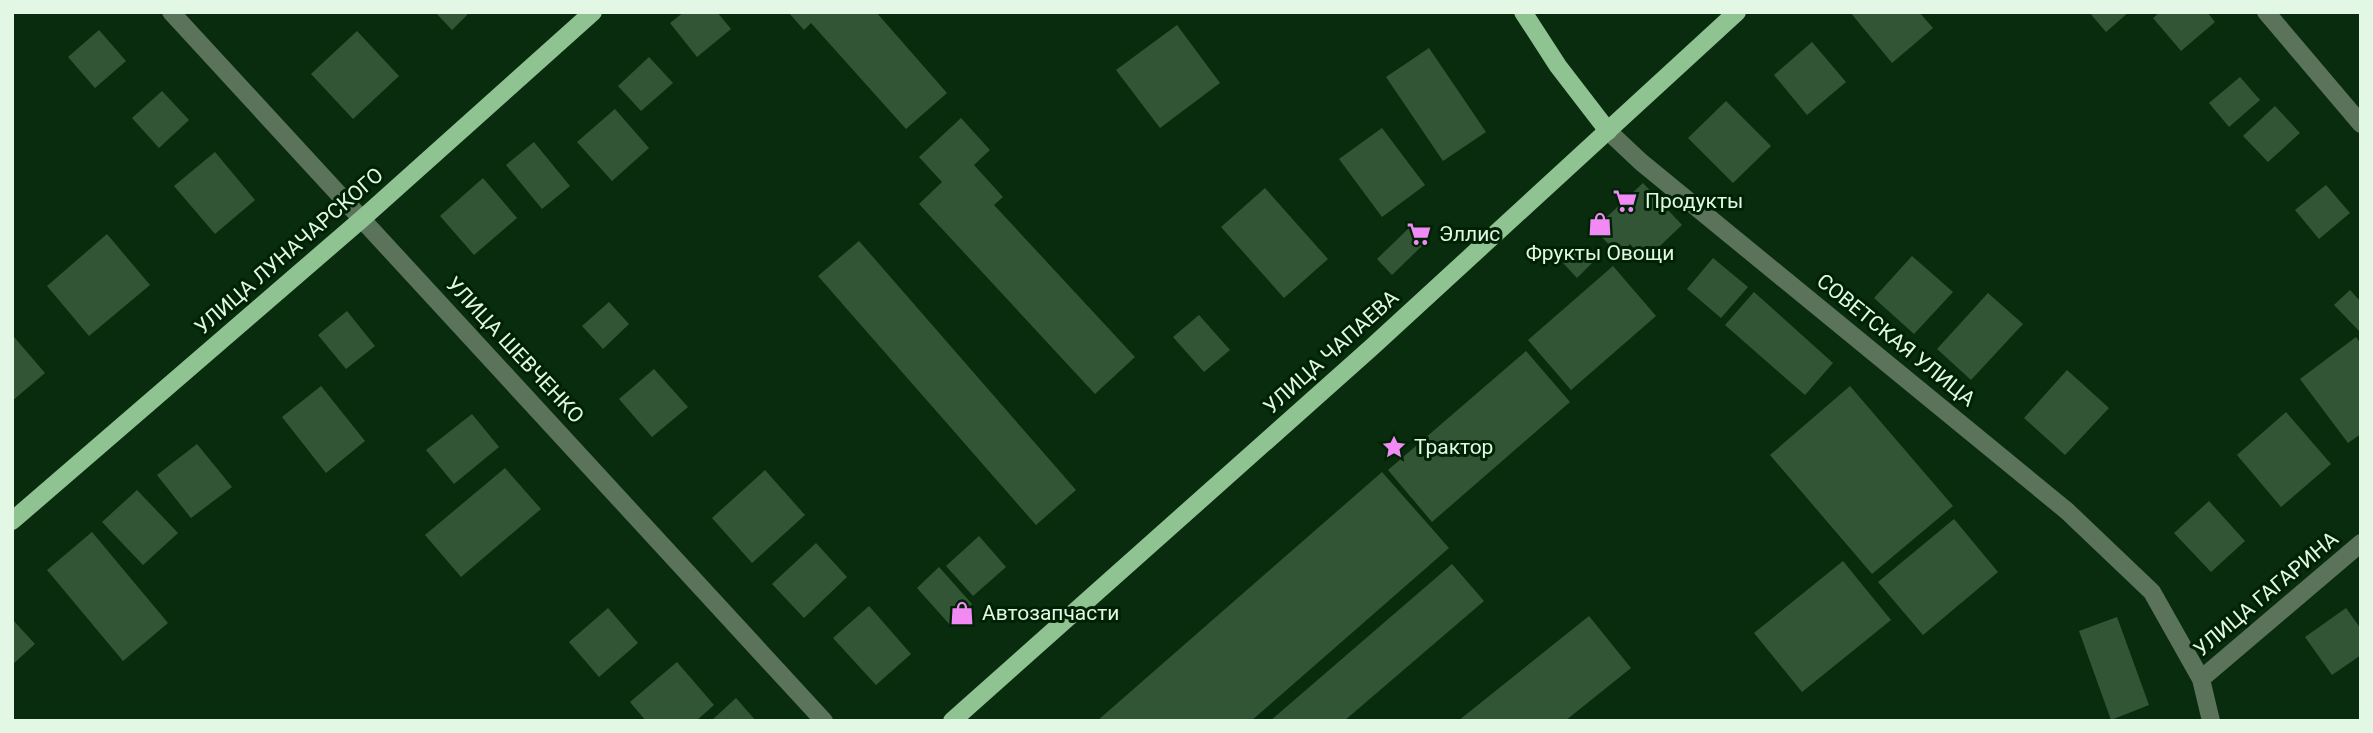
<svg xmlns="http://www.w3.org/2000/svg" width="2373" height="733" font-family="Roboto,sans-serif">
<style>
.building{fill:#325635}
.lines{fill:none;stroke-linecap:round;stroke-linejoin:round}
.minor{stroke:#5b735b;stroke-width:18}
.major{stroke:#8fc392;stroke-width:18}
.labels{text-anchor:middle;stroke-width:6;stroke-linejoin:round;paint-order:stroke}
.poi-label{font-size:21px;fill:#e3f8e4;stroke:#002204;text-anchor:start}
.street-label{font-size:21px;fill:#e3f8e4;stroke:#002204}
</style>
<rect width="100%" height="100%" fill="#082c0d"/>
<g class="building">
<polygon points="435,12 470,12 452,30"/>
<polygon points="684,12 717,12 731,29 697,57 670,23"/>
<polygon points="788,12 876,12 947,93 906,129 811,23 804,30"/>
<polygon points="1850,12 1919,12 1933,28 1892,63"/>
<polygon points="2089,12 2129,12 2106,32"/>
<polygon points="2160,12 2207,12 2215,22 2181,51 2153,18"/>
<polygon points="1177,25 1220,83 1160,128 1116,70"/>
<polygon points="99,30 126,61 95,88 68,57"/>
<polygon points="357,31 399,76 353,119 311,74"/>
<polygon points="1812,42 1846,82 1807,115 1774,75"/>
<polygon points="1429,48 1486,132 1443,161 1386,77"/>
<polygon points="649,57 673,83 641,111 618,86"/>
<polygon points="2240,77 2260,100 2229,127 2209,103"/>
<polygon points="162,91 189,120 159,148 132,118"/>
<polygon points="1726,101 1771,146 1733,183 1688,138"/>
<polygon points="2275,106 2300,133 2268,162 2243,136"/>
<polygon points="615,109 649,148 612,181 577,142"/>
<polygon points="961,118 990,150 974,165 1003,197 994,205 1135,357 1095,394 919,204 942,182 919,157"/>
<polygon points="1382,128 1425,185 1382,217 1339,159"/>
<polygon points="534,142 570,186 542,209 506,165"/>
<polygon points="215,152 255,200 215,234 174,186"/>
<polygon points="483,178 517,218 474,255 440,216"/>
<polygon points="1643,183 1682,225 1645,260 1630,244 1619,255 1594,229"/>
<polygon points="2326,185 2350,213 2319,239 2295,210"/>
<polygon points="1265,188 1328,259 1284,298 1221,227"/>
<polygon points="1411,226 1426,242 1392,275 1377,259"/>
<polygon points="107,234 150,285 89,336 47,286"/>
<polygon points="859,241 1076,490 1036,525 818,276"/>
<polygon points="1579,247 1593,262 1577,278 1563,263"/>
<polygon points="1912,256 1953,292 1914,334 1874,298"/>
<polygon points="1713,258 1748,287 1721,318 1687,289"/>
<polygon points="1613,266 1656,316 1571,390 1528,340"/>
<polygon points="2350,290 2361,302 2361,333 2334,305"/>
<polygon points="1754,292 1833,363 1805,395 1725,325"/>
<polygon points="1988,293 2023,324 1971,380 1937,349"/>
<polygon points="609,302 629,324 603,349 582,326"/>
<polygon points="347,311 375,346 346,369 318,335"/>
<polygon points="1199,315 1230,350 1204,372 1173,337"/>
<polygon points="14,337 45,373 12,401 12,339"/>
<polygon points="2356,337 2361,344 2361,434 2348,443 2300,379"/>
<polygon points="1526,351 1570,402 1432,522 1388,470"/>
<polygon points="654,369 688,407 652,437 619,399"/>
<polygon points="2067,370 2109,408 2065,455 2024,418"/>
<polygon points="321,386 365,441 326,473 282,417"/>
<polygon points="1850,386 1953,506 1872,574 1770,455"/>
<polygon points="2286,412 2331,464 2281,507 2237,455"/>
<polygon points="472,414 499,447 454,484 426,450"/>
<polygon points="197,444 232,487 191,518 157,475"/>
<polygon points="505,468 541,509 461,577 425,535"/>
<polygon points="765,470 805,515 752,563 712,518"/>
<polygon points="1382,472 1449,548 1251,721 1097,721"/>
<polygon points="137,490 178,533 143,565 102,522"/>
<polygon points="2209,501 2245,541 2211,572 2174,533"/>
<polygon points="1954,519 1998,572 1923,635 1878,582"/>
<polygon points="92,532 168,623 123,661 47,570"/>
<polygon points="979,536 1006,567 973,596 946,566"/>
<polygon points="816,543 847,577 804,618 772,584"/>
<polygon points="1843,561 1891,620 1802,692 1754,633"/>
<polygon points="1452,564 1484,601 1344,721 1270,721"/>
<polygon points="939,567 972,604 950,625 917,588"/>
<polygon points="869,606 911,654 876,685 833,638"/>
<polygon points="608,608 638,643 599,677 569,642"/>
<polygon points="2346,608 2361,629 2361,655 2332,675 2305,637"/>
<polygon points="1589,616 1631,668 1565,721 1458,721"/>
<polygon points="2117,617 2149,705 2111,720 2079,631"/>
<polygon points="12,619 35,644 12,665"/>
<polygon points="677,662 714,705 696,721 646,721 630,702"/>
<polygon points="736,698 756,721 711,721"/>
</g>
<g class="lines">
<g class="minor">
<polyline points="171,12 824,721"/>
<polyline points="2266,12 2361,124"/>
<polyline points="1608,131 1641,162 2067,511 2152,592 2201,679 2211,721"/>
<polyline points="2201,679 2361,543"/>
</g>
<g class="major">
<polyline points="1523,12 1558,66 1608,131"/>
<polyline points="12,521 363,218 593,12"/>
<polyline points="952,721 1372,347 1737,12"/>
</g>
</g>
<defs>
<g id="supermarket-bare" transform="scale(1.89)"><path d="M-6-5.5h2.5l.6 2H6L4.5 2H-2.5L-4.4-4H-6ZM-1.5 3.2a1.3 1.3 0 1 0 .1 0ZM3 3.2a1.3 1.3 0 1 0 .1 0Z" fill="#f18af4" stroke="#002204" stroke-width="2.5" paint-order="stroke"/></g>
<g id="shop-bare" transform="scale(1.89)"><path d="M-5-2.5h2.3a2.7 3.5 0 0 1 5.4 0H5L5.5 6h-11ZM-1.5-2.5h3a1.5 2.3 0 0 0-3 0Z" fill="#f18af4" stroke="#002204" stroke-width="2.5" paint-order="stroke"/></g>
<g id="sight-bare" transform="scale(1.89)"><path d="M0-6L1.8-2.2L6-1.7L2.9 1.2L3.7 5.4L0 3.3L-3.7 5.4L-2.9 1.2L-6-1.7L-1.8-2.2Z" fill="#f18af4" stroke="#002204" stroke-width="2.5" paint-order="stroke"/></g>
</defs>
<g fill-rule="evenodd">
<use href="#supermarket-bare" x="1625" y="201"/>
<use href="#shop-bare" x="1600" y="224"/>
<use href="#supermarket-bare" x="1419" y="234"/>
<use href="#sight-bare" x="1394" y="447"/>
<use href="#shop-bare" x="962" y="613"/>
</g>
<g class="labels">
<g class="poi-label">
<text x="1645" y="208">Продукты</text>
<text x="1439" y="241">Эллис</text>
<text x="1600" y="260" text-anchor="middle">Фрукты Овощи</text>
<text x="1414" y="454">Трактор</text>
<text x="982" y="620">Автозапчасти</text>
</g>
<g class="street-label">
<text transform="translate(289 251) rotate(-41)" y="7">УЛИЦА ЛУНАЧАРСКОГО</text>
<text transform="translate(1896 340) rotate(39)" y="7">СОВЕТСКАЯ УЛИЦА</text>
<text transform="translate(515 350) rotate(47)" y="7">УЛИЦА ШЕВЧЕНКО</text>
<text transform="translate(1331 352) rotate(-42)" y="7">УЛИЦА ЧАПАЕВА</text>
<text transform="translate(2266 594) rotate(-40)" y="7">УЛИЦА ГАГАРИНА</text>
</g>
</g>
<rect width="2373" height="733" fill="none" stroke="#e3f8e4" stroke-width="28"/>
</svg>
